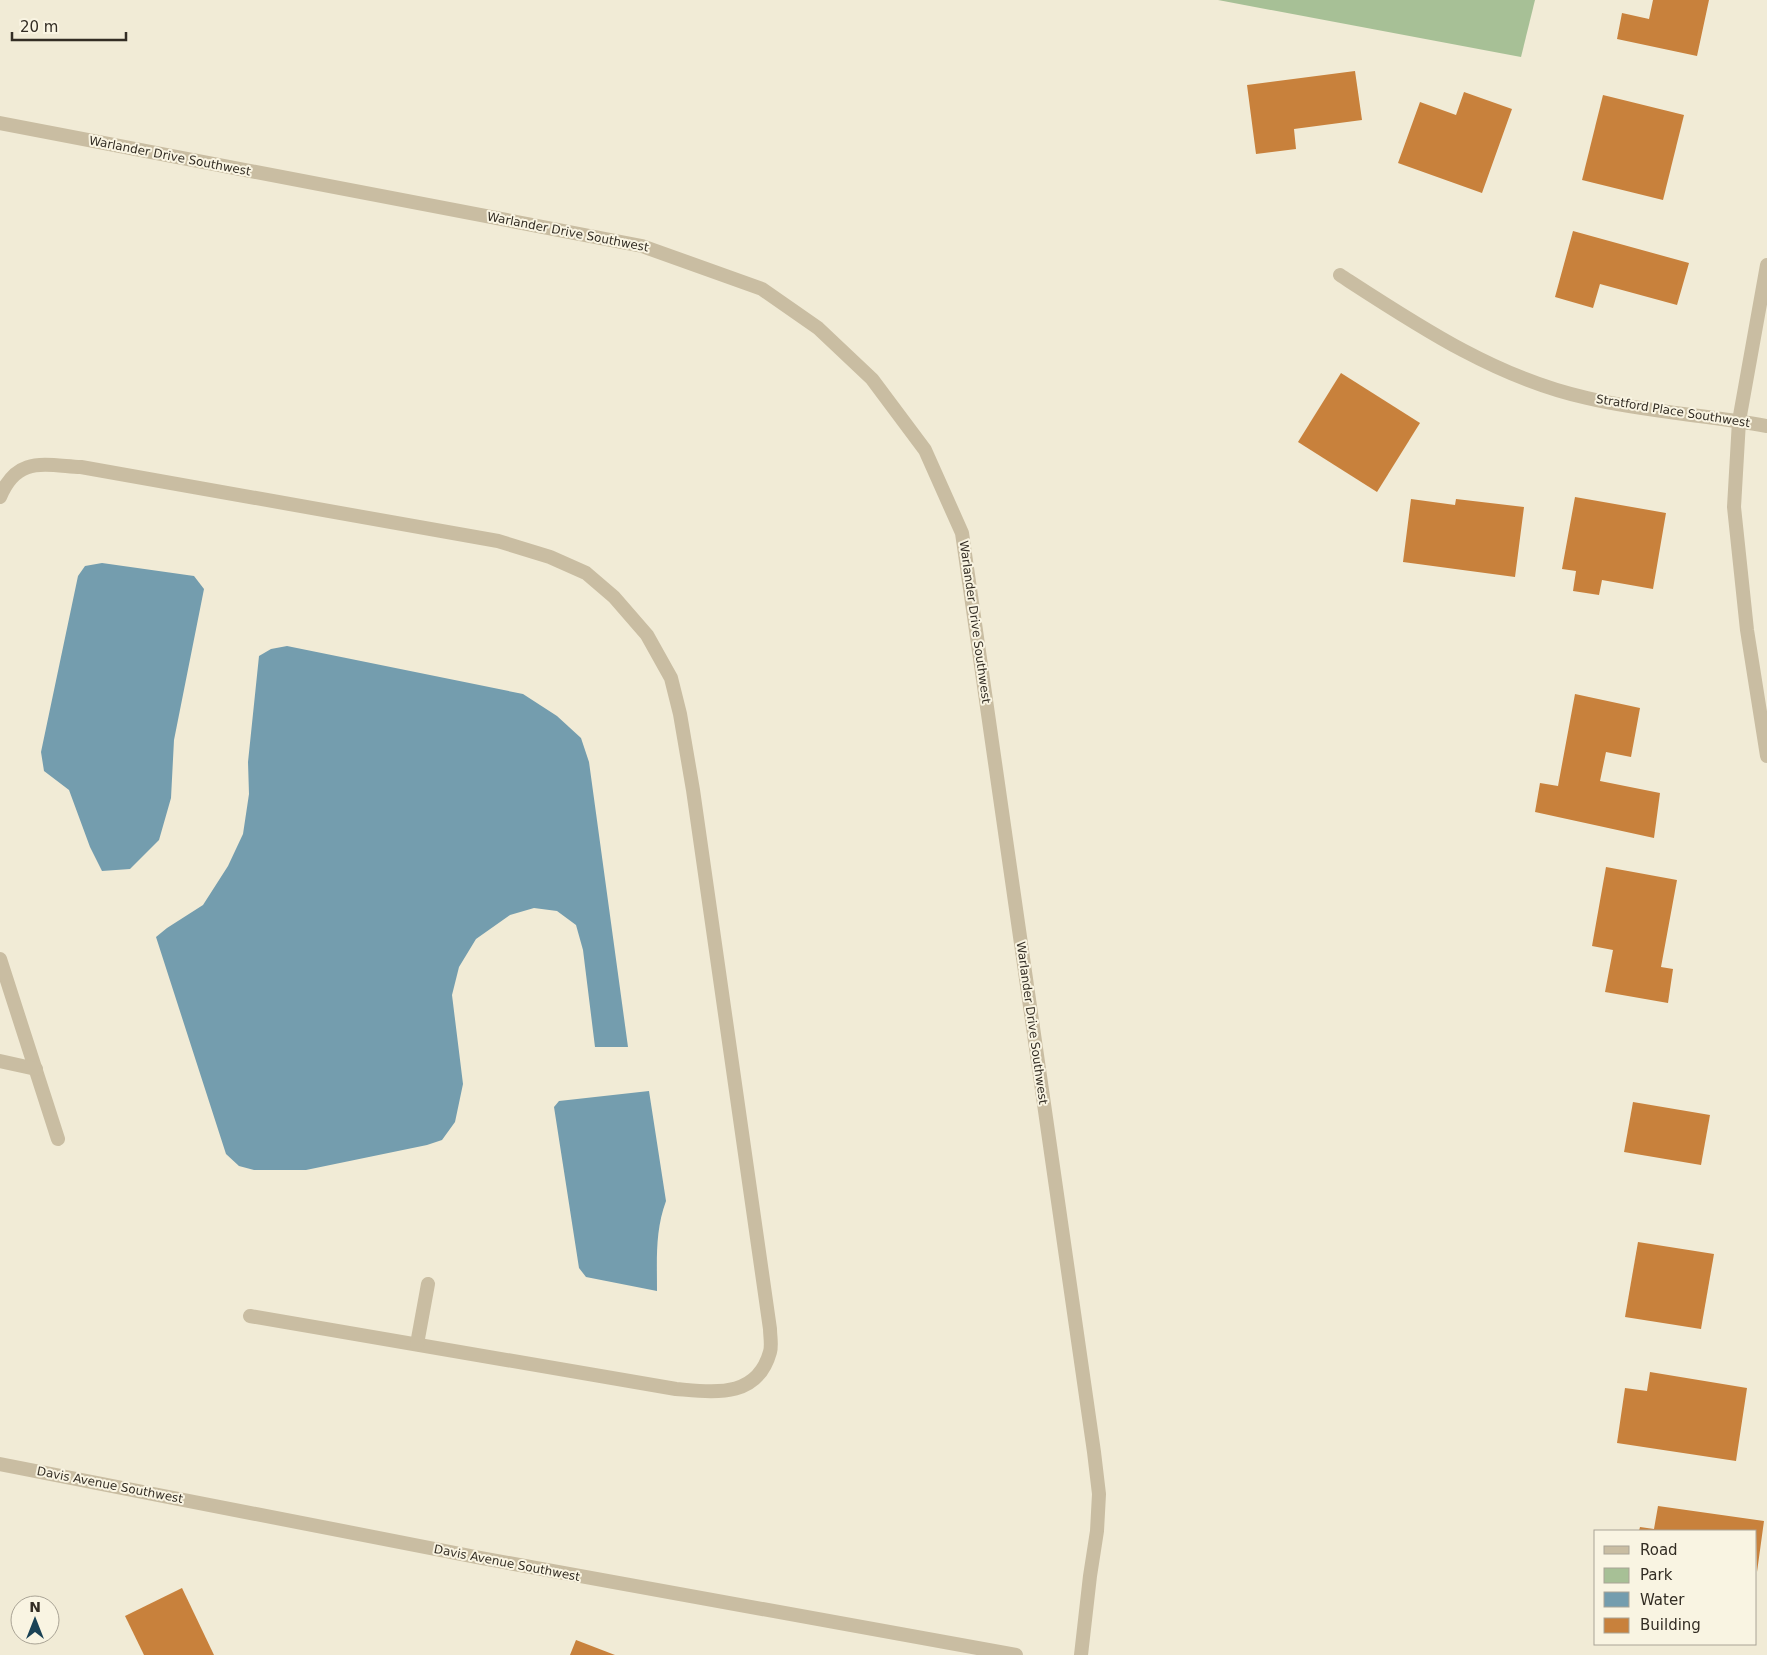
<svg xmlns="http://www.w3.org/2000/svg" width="1767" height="1655" font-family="'DejaVu Sans',sans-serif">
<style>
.green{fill:#a7c096}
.water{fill:#749dae}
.building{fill:#c8813c}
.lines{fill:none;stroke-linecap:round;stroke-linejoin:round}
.service{stroke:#c9bda2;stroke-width:14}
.minor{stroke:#c9bda2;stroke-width:14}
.tertiary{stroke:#c9bda2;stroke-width:14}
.labels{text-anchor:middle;stroke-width:4;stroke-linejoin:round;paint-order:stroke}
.street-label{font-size:12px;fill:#332d24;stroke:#f9f4e2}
</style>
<rect width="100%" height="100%" fill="#f1ebd6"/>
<polygon class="green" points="1218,0 1535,0 1521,57"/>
<g class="water">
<polygon points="102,563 194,576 204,589 174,740 171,798 159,840 130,869 102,871 90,847 69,790 44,771 41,752 78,576 85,566"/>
<polygon points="287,646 523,694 557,716 581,738 589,762 628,1047 595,1047 583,950 576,925 557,911 534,908 510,915 476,939 459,967 452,995 463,1084 455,1122 442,1140 427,1145 306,1170 254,1170 239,1166 226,1154 156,937 167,928 203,905 228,866 243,834 249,794 248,762 259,656 271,649"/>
<path d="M649,1091l17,110c-11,30 -9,58 -9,90l-71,-14 -7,-9 -25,-161 5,-6z"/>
</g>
<g class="building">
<polygon points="1653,0 1709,0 1697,56 1617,39 1622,13 1649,19"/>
<polygon points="1355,71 1362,120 1294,129 1296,149 1256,154 1247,85"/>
<polygon points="1464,92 1512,109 1482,193 1398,163 1420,102 1456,115"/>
<polygon points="1603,95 1684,115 1663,200 1582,180"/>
<polygon points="1573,231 1689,263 1677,305 1600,284 1593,308 1555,297"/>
<polygon points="1341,373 1420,423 1377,492 1298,442"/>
<polygon points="1575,497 1666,513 1653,589 1602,580 1599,595 1573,591 1576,571 1562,569"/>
<polygon points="1411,499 1455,505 1456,499 1524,507 1515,577 1403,562"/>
<polygon points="1575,694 1640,708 1631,757 1606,752 1600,781 1660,793 1654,838 1535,812 1540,783 1558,786"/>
<polygon points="1606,867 1677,880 1661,967 1673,969 1668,1003 1605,992 1613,950 1592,946"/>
<polygon points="1633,1102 1710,1115 1701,1165 1624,1152"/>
<polygon points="1638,1242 1714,1254 1701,1329 1625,1317"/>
<polygon points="1650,1372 1747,1388 1736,1461 1617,1443 1625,1388 1647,1391"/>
<polygon points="1658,1506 1764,1521 1757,1572 1756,1531 1639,1531 1640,1527 1654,1529"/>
<polygon points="182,1588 214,1655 144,1655 125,1616"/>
<polygon points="576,1640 615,1655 570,1655"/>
</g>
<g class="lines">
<g class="service">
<path d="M0,497c17,-41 43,-32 81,-30l417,74 52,16 36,16 28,24 33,38 24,43 9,36 13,76 77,539c0,7 2,16 0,23 -13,47 -56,40 -94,37l-426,-73"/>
<polyline points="0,959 58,1139"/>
<polyline points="0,1061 36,1069"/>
<polyline points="417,1344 428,1284"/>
</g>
<g class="minor">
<polyline points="0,123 642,246 762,289 818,328 872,379 925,450 962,533 1094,1452 1099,1494 1097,1531 1090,1576 1081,1655"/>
<polyline points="1767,265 1739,421 1734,507 1747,630 1767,756"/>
<path d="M1340,275c77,50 156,103 247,123 59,14 120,17 180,28"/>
</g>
<polyline class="tertiary" points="0,1464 481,1558 1016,1655"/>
</g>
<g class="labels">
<g class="street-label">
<text transform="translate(170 156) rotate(11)" y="4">Warlander Drive Southwest</text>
<text transform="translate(568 232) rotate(11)" y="4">Warlander Drive Southwest</text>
<text transform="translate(1673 411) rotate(9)" y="4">Stratford Place Southwest</text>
<text transform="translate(975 622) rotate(82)" y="4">Warlander Drive Southwest</text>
<text transform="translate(1032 1023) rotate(82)" y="4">Warlander Drive Southwest</text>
<text transform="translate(110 1485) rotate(11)" y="4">Davis Avenue Southwest</text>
<text transform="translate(507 1563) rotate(11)" y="4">Davis Avenue Southwest</text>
</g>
</g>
<rect x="1594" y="1530" width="162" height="115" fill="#f9f4e2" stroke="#aaa496"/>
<rect x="1604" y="1546" width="25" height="8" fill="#c9bda2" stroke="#aaa496"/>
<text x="1640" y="1555" font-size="15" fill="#332d24">Road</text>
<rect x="1604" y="1568" width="25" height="15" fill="#a7c096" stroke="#aaa496"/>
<text x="1640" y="1580" font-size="15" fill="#332d24">Park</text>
<rect x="1604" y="1592" width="25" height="15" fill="#749dae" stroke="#aaa496"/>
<text x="1640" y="1605" font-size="15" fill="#332d24">Water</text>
<rect x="1604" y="1618" width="25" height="15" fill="#c8813c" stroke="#aaa496"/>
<text x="1640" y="1630" font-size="15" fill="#332d24">Building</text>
<g transform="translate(35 1620)"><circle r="24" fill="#f9f4e2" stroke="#aaa496"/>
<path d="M0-4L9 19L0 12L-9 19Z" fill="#1a4255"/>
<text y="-8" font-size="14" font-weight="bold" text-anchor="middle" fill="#332d24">N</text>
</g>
<path d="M12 32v8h114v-8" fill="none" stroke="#332d24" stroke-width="2.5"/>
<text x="20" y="32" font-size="15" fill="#332d24" stroke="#f9f4e2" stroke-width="4" paint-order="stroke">20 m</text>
</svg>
